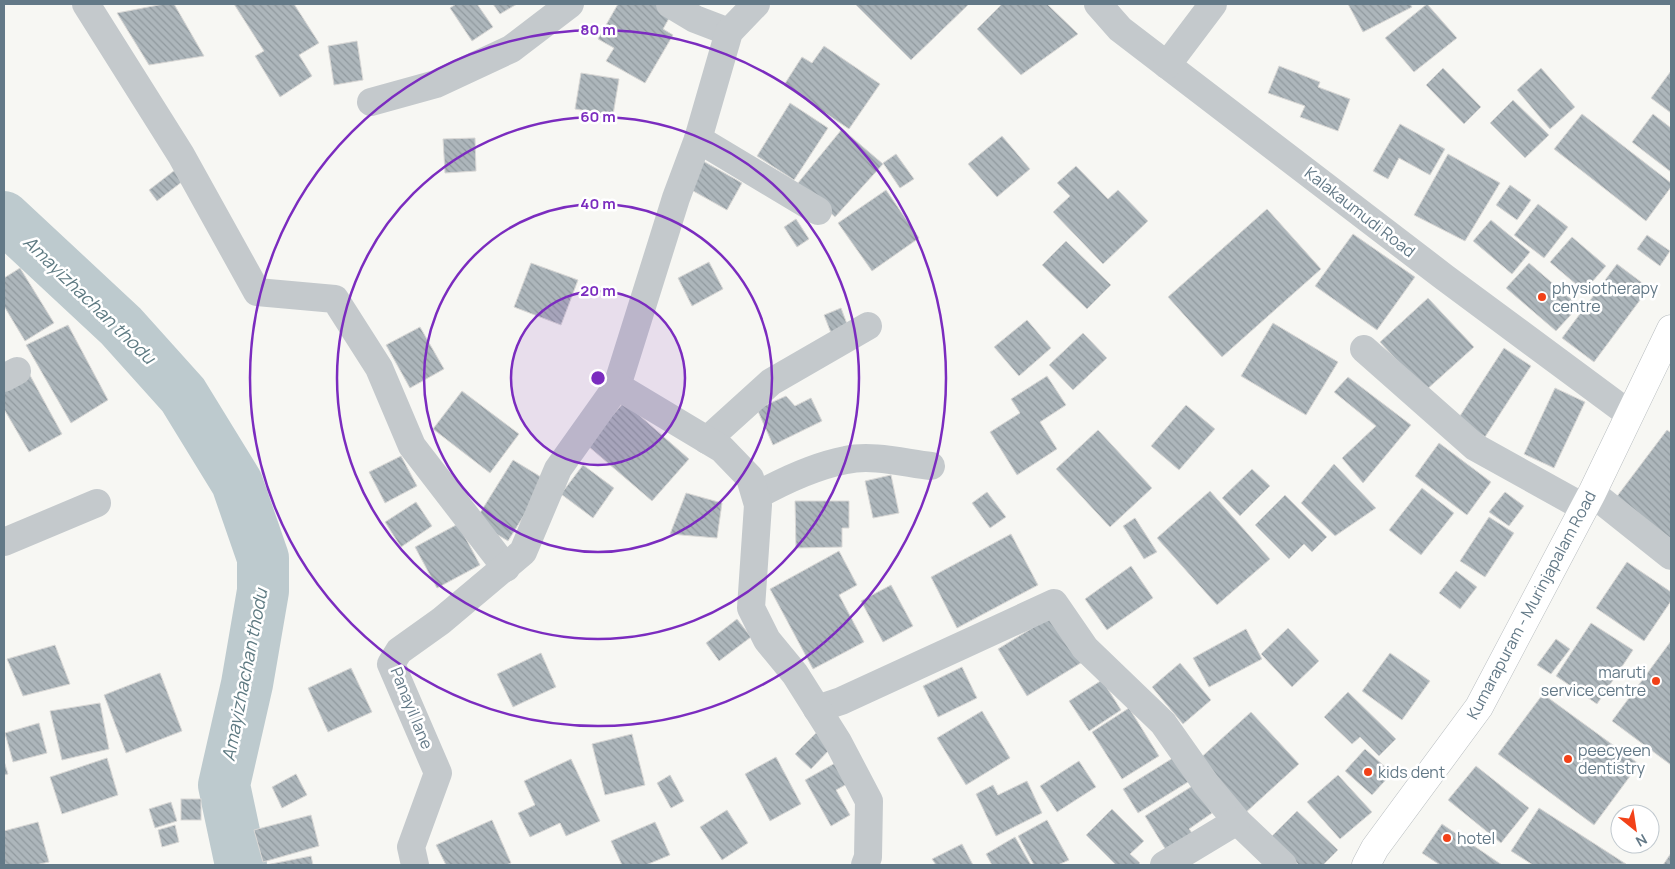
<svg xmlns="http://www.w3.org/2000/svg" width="1675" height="869" font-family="Manrope,sans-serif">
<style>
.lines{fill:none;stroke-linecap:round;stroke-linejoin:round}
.river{stroke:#bdcace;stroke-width:52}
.building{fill:url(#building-back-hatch);stroke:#d9d8d6}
.major-casing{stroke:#b7bcbf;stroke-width:29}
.minor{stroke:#c4c9cc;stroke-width:28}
.major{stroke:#fff;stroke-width:28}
.ring{fill:none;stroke:#7b2cbf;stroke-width:2.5}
.poi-dot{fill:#f24118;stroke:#fff;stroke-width:2}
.labels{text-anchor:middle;stroke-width:5;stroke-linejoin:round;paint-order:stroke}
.street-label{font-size:16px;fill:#637987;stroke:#fff}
.poi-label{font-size:16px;fill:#637987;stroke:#fff;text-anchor:start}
.water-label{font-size:18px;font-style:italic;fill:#5f7b83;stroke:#fff}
.centre{fill:#7b2cbf;stroke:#fff;stroke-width:2.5}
.ring-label{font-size:15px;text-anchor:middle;font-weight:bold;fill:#7b2cbf;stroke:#fff;stroke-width:5;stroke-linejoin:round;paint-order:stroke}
</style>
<defs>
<pattern id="building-back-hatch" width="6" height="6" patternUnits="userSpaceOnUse" patternTransform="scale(1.25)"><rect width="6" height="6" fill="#adb6bb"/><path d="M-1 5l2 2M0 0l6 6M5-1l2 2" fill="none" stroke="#90999e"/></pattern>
</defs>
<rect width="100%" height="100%" fill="#f7f7f3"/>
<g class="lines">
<polyline class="river" points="4,217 121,326 183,395 237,483 263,558 263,591 247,684 224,785 241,865"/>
</g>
<g class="building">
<polygon points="164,4 174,4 204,56 149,65 117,13"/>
<polygon points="234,4 294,4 319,43 299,55 312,76 280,97 255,56 264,51"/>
<polygon points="456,4 477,4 493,27 472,41 450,8"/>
<polygon points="493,4 517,4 500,14"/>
<polygon points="618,4 656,4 672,13 663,29 673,35 645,83 606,61 614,48 598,39"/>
<polygon points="855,4 969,4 911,60"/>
<polygon points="1002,4 1047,4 1078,34 1021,75 977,29"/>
<polygon points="1348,4 1410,4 1412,7 1363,32"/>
<polygon points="1427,4 1457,38 1414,72 1385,38"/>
<polygon points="357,41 363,80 334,85 328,46"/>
<polygon points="824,46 880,84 849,129 784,85 802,57 812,63"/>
<polygon points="1279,66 1320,82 1318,87 1350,99 1338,131 1300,117 1305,106 1268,93"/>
<polygon points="1443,68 1481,107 1464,124 1426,85"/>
<polygon points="1541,68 1575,107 1550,129 1517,90"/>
<polygon points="1671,71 1671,113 1651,98"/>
<polygon points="581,73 619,79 613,115 575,109"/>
<polygon points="1513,100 1549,135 1525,158 1490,123"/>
<polygon points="790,103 828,128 794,180 757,156"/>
<polygon points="1582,114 1671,183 1671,187 1646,221 1554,149"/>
<polygon points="1653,114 1671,128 1671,172 1632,142"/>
<polygon points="1400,124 1445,149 1430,175 1399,158 1388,179 1373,171"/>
<polygon points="842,129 883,164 835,217 798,183"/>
<polygon points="1002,136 1030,169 997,197 968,164"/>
<polygon points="475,138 476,171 445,173 443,139"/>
<polygon points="896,154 914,179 900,188 883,163"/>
<polygon points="1448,154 1500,183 1465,241 1414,215"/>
<polygon points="703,161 742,183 727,210 688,188"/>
<polygon points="1076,166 1108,199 1118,190 1148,221 1103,264 1053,212 1070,196 1057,183"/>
<polygon points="175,170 183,181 157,201 149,190"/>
<polygon points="1510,185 1531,200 1517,220 1496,205"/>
<polygon points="886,190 919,238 872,271 838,223"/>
<polygon points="1538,204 1568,227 1544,258 1514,235"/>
<polygon points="1267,209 1321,269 1222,357 1168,297"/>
<polygon points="796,219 809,239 797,247 784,227"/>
<polygon points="1491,220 1530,252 1512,274 1473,241"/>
<polygon points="1353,234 1415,277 1377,330 1315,286"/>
<polygon points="1647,235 1670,251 1660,266 1637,249"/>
<polygon points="1572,237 1606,266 1584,291 1550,262"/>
<polygon points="1066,241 1111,285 1087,309 1042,265"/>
<polygon points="709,262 723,289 692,306 678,278"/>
<polygon points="531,263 578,280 561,325 514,307"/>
<polygon points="1529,263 1579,306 1556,331 1506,288"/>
<polygon points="1617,264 1649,288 1594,362 1562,338"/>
<polygon points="20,268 54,323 25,341 4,306 4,278"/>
<polygon points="1428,298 1474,347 1425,391 1380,342"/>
<polygon points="841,308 850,332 833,338 824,315"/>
<polygon points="1027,320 1051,348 1019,376 994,347"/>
<polygon points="1273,323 1338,362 1306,415 1241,376"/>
<polygon points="68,325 108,400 71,423 26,345"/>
<polygon points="420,327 444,369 410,388 386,345"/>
<polygon points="1083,333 1107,358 1073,390 1049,365"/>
<polygon points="1504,348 1531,366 1485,437 1458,419"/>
<polygon points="26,368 62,434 29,452 4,409 4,381"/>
<polygon points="1047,376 1066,405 1040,422 1057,449 1017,475 990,432 1020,413 1011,399"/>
<polygon points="1348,377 1411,425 1363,483 1342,458 1376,426 1334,392"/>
<polygon points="1555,388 1585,402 1554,468 1524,454"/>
<polygon points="462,391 519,434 490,473 433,429"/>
<polygon points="786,396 795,406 811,398 822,421 773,445 757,409"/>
<polygon points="624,402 689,459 652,501 587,445"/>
<polygon points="1186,405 1215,429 1179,470 1151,446"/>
<polygon points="1098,430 1152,488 1110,527 1056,469"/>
<polygon points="1667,430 1671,433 1671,541 1615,499"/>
<polygon points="1439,443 1491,482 1467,515 1415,476"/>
<polygon points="401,456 417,486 385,503 369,472"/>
<polygon points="513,460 546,480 508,541 475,521"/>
<polygon points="1334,464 1376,508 1335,536 1301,503"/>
<polygon points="583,465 614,488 593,518 561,494"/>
<polygon points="1252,469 1270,486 1240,516 1222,498"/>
<polygon points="891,475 899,513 873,518 865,481"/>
<polygon points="1422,488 1454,513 1421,555 1389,530"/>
<polygon points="1210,491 1270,559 1217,605 1157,538"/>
<polygon points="987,492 1006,517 990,528 972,503"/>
<polygon points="1505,492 1524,506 1509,526 1489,512"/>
<polygon points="686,493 722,503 717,538 670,534"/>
<polygon points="1285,495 1327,537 1312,552 1304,544 1289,559 1255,525"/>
<polygon points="795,501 849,501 849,528 842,528 842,547 796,548"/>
<polygon points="416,502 432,526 401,547 385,522"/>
<polygon points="1489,517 1514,533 1485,577 1460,561"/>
<polygon points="1135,518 1157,552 1144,559 1123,526"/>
<polygon points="458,524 480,565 437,588 415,547"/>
<polygon points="1011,534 1038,585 957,628 931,577"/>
<polygon points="839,551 857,585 839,595 864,642 813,669 770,589"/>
<polygon points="1627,562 1671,592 1671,601 1644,641 1596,608"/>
<polygon points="1131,566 1153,598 1107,630 1085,599"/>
<polygon points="1456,571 1477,587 1460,609 1439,593"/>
<polygon points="891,585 913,626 883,642 861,601"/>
<polygon points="1055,614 1084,661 1027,696 998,649"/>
<polygon points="737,619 751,637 719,661 706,643"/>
<polygon points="1591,623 1633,650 1597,704 1556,676"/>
<polygon points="1288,628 1319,661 1292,687 1261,654"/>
<polygon points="1246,629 1262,659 1209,687 1193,658"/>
<polygon points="1556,639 1570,649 1551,674 1537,665"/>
<polygon points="1671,641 1671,765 1612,721"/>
<polygon points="55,645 70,684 23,696 7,659"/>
<polygon points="541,653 556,687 513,707 497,674"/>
<polygon points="1390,653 1430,681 1402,720 1362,691"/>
<polygon points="1180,663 1211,700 1183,724 1152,687"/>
<polygon points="962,667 977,698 938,717 923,686"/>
<polygon points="351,668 372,712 328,732 308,688"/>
<polygon points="160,673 182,731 126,753 104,695"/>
<polygon points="1102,680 1121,710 1089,731 1069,701"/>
<polygon points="1348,692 1396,739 1379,756 1360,737 1352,744 1324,717"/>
<polygon points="1543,694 1639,764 1594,825 1498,754"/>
<polygon points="100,703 109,749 62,760 50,711"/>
<polygon points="1129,708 1159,756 1122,779 1092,732"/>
<polygon points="982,711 1010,758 966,785 937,738"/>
<polygon points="1251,712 1299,764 1244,814 1196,762"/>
<polygon points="39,723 47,753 13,762 5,733"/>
<polygon points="816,733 831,748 811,769 795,754"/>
<polygon points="632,734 645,785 605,795 592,744"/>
<polygon points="1365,749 1392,773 1372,795 1345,771"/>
<polygon points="1181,753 1196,777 1138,813 1123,789"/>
<polygon points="776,757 801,804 770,821 745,774"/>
<polygon points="107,758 118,795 62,814 50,777"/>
<polygon points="571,759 600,821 566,836 560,823 530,837 518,813 535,805 524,781"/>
<polygon points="4,761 8,774 4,775"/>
<polygon points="1079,761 1096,787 1057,812 1040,786"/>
<polygon points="837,762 849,783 836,790 850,815 831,826 805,780"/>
<polygon points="1476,766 1529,808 1501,843 1448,800"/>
<polygon points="296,774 307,795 282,808 272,787"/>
<polygon points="670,775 684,801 671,808 657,783"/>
<polygon points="1338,775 1372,812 1340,839 1307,802"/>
<polygon points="1027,781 1042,813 996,836 976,794 993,785 998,795"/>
<polygon points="1194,785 1212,813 1189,829 1192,833 1166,850 1145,816"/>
<rect x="181" y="799" width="20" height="21"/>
<polygon points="171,802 177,821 155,828 149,809"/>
<polygon points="1539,808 1626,864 1533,865 1511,851"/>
<polygon points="1112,809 1144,841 1130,854 1140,863 1138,865 1116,865 1086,835"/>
<polygon points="727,810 748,843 722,860 700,827"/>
<polygon points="1297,811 1338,850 1323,865 1299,865 1270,838"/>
<polygon points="311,815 319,846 263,862 254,830"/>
<polygon points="492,820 511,863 506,865 446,865 436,845"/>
<polygon points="1047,820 1069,860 1058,865 1034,865 1018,836"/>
<polygon points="38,822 49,862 35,865 4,865 4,831"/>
<polygon points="655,822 670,855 646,865 622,865 611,841"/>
<polygon points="1442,824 1502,865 1440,865 1422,853"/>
<polygon points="175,825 179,842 162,847 158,830"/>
<polygon points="1015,837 1031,865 992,865 986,854"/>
<polygon points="962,844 973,865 936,865 932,859"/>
<polygon points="1671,853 1671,865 1663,865"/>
<polygon points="311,856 313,865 266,865"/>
</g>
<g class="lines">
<g class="major-casing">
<polyline id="major" points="1366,865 1375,848 1479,707 1592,493 1671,329"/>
</g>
<g class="minor">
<polyline points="86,4 181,155 257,292 335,299 379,368 412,446 506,568"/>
<polyline points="670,4 695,19 729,32"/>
<polyline points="1098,4 1120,29 1444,277 1629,414"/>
<polyline points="1167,65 1213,4"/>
<polyline points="371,102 436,84 511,49 570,4"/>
<polyline points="698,139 818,211"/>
<polyline points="1364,349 1475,447 1583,507"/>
<polyline points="4,378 17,371"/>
<polyline points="617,386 676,198 698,139 729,32 756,4"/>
<polyline points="707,440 771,382 868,326"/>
<polyline points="1592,493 1671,556"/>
<path d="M756,496c27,-15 59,-30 90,-36 26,-6 59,3 85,6"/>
<polyline points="4,542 97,503"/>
<polyline points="817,709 841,701 1054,603 1085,648 1163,723 1206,784 1237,821 1283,865"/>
<polyline points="415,865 411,847 438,773 391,664 399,651 441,621 523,552 558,469 617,386 722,449 750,478 758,505 751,608 767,640 795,674 838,742 869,801 868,857 865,865"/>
<polyline points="1164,865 1237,821"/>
</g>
<use href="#major" class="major"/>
</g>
<circle cx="598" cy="378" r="87" fill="#7b2cbf" fill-opacity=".12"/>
<g class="ring">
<circle cx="598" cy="378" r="87"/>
<circle cx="598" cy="378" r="174"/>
<circle cx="598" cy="378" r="261"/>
<circle cx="598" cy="378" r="348"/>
</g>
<g class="poi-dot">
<circle cx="1542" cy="297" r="5"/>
<circle cx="1656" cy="681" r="5"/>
<circle cx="1568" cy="759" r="5"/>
<circle cx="1368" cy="772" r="5"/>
<circle cx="1447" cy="838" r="5"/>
</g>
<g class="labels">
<g class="street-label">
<text transform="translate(1360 212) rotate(38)" y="6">Kalakaumudi Road</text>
<text transform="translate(1531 605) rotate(-62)" y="6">Kumarapuram - Murinjapalam Road</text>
<text transform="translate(412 708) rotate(68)" y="6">Panayil lane</text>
</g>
<g class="poi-label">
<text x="1552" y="294">physiotherapy<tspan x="1552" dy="18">centre</tspan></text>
<text x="1646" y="678" text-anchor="end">maruti<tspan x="1646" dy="18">service centre</tspan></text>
<text x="1578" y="756">peecyeen<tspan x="1578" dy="18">dentistry</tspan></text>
<text x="1378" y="778">kids dent</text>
<text x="1457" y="844">hotel</text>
</g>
<g class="water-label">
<text transform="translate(89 300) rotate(44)" y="6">Amayizhachan thodu</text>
<text transform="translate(245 675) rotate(-79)" y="6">Amayizhachan thodu</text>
</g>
</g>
<circle cx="598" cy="378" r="8" class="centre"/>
<g class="ring-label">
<text x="598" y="35">80 m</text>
<text x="598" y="122">60 m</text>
<text x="598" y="209">40 m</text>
<text x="598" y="296">20 m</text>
</g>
<rect width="1675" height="869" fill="none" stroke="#637987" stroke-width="10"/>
<g transform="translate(1635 829) rotate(150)"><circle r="24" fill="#ffffff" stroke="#c1c9cf"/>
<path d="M0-4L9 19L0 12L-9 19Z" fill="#f24118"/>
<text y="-8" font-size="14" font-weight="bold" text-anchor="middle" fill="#637987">N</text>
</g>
</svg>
